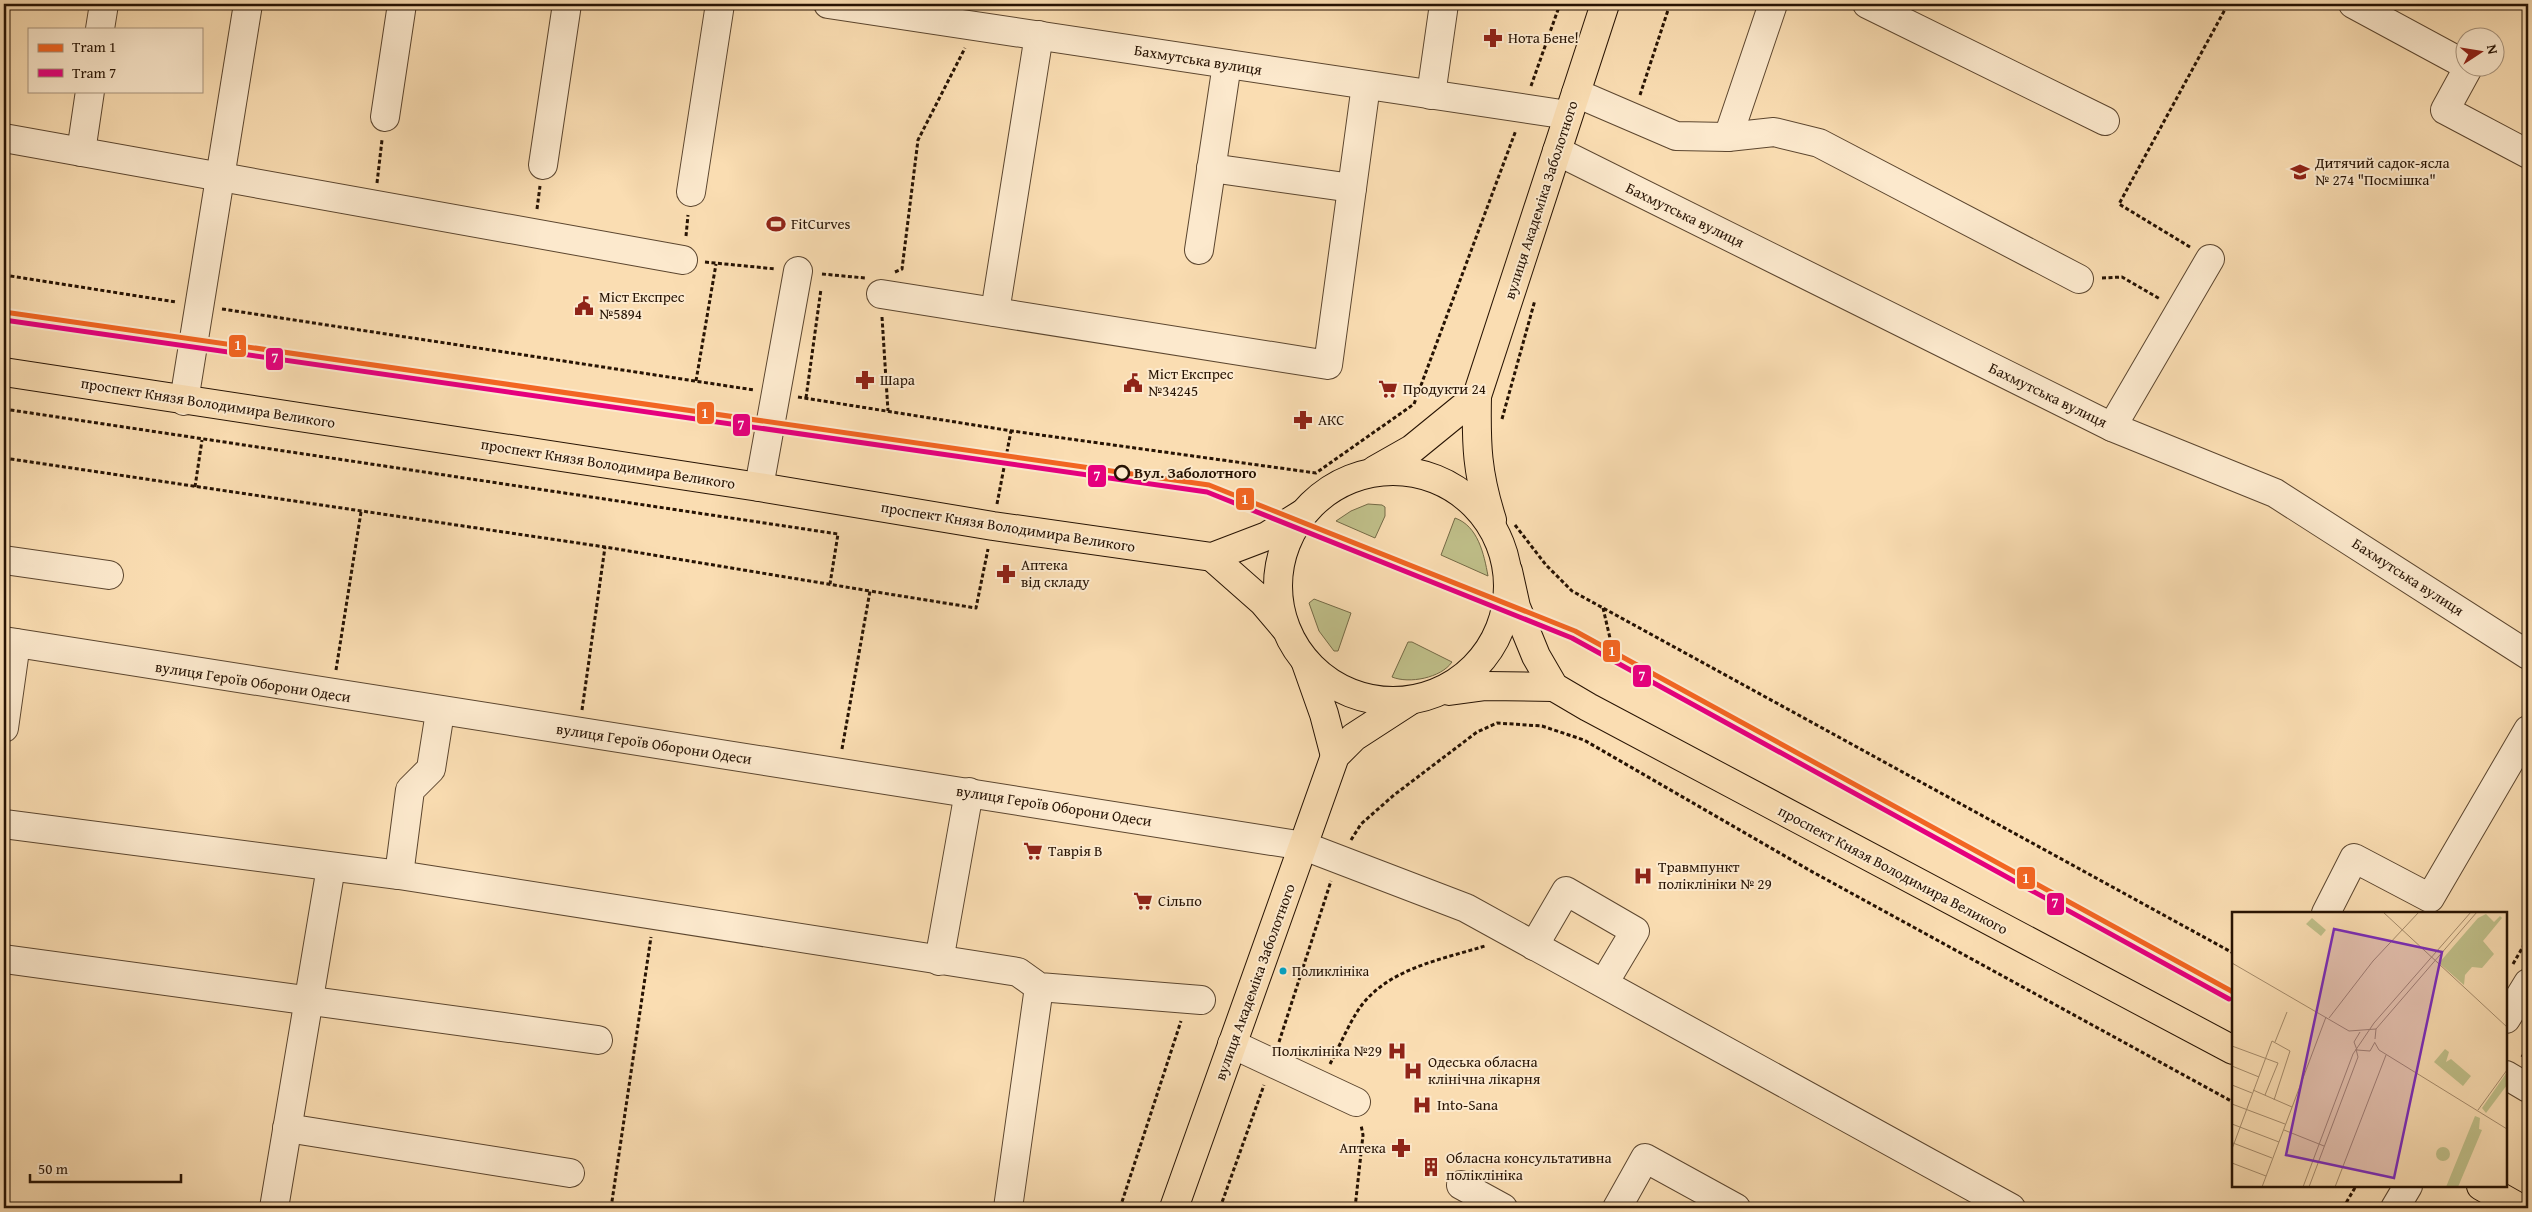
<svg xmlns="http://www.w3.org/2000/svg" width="2532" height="1212" font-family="'Gentium Book Plus',serif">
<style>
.green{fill:#c0c08a;stroke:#746a46}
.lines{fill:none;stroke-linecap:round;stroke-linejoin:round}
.minor-casing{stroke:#5c462f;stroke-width:30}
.major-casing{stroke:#271303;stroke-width:30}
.highway-casing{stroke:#271303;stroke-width:30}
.path{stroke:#271303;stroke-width:3;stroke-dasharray:4 2.5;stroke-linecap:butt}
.minor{stroke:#fce9cd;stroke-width:28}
.major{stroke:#faddb2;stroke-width:28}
.highway{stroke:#faddb2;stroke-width:28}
.tram-1-casing{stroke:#fce9cd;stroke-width:9}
.tram-2-casing{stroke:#fce9cd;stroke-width:9}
.tram-1{stroke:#f26522;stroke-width:5}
.tram-2{stroke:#e5007d;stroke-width:5}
.stop-dot{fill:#fce9cd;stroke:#271303;stroke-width:2.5}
.bus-dot{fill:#02a2c4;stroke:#fce9cd;stroke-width:2}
.labels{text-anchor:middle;stroke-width:4;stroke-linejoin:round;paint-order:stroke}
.bus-label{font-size:14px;fill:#271303;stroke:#fce9cd;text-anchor:start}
.poi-label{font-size:15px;fill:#271303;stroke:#fce9cd;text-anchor:start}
.street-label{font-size:15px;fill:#271303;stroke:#fce9cd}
.stop-label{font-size:15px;font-weight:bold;fill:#271303;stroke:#fce9cd;text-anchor:start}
.inset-road{fill:none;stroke:#a68c6c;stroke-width:1}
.view{fill:#7b2cbf;fill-opacity:0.15;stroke:#7b2cbf;stroke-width:2.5}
.inset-edge{fill:none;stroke:#271303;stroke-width:2.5}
.line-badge{stroke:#fce9cd;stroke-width:2}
.badge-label{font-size:14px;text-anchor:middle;font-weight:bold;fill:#fff}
</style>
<rect width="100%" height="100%" fill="#faddb2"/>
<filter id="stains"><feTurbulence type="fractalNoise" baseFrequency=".004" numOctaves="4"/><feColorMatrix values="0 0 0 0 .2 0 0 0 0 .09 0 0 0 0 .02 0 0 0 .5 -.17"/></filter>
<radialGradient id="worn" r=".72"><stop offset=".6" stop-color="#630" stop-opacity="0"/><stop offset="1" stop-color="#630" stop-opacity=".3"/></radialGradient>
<g class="green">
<polygon points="1368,504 1382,505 1385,507 1385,516 1375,538 1336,521 1351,511"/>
<path d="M1455,518c23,8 29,36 33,58l-47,-21z"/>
<polygon points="1314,599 1351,613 1338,651 1334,651 1319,631 1309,603"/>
<path d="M1408,642h4l40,20c-11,16 -43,22 -60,15z"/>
</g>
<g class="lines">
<g class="minor-casing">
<g id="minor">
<polyline points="828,4 1568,115"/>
<polyline points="1867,4 2105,121"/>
<polyline points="2353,4 2464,64"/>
<polyline points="100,29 104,4"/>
<polyline points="2468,68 2445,110 2528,154"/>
<polyline points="1576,93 1676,136 1728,137 1774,132 1819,143 2079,279"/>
<polyline points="1431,95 1444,4"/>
<polyline points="385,117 402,4"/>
<polyline points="1728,137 1773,4"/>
<polyline points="4,138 683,260"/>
<polyline points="1557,151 2112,427 2275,493 2528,655"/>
<polyline points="81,152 90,91"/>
<polyline points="543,165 567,4"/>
<polyline points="1211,168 1352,188"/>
<polyline points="691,192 720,4"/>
<polyline points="1199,250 1227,64"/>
<polyline points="881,294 1328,365 1366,85"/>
<polyline points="995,312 1039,35"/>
<polyline points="184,401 248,4"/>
<polyline points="2112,427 2210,259"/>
<polyline points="759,487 798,271"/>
<polyline points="4,560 109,575"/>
<polyline points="4,641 1304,846 1466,908 2011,1208"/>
<polyline points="4,728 16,643"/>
<polyline points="4,824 399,875 1018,972 1039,987 1201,1000"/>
<polyline points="399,875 410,790 431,769 440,712"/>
<polyline points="2326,913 2354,858 2430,898 2528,730"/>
<polyline points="1534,946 1566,891 1635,931 1604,983"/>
<polyline points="4,959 598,1040"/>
<polyline points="939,961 969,792"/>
<polyline points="2506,1019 2528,983"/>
<polyline points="1232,1044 1356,1102"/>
<polyline points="2506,1075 2528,1088"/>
<polyline points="287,1128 570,1173"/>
<polyline points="1461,1185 1503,1208"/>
<polyline points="274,1208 331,867"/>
<polyline points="1008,1208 1039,987"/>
<polyline points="1617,1208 1645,1158 1736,1208"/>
<polyline points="2395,1208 2408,1186"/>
</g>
</g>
<g class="major-casing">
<g id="major">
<polyline points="4,372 759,487 993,526 1212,557 1267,536 1302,514"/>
<polyline points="1212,557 1263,602 1285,628"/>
</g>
</g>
<g class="highway-casing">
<g id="highway">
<polyline points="1375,470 1412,449 1477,396"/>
<circle cx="1393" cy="586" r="115"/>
<path d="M1492,520c-15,-47 -16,-75 -15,-124l128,-392"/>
<polyline points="1508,571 1516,607 1536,656 1554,687 1588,707 2233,1050"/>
<polyline points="1306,663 1324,714 1335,756"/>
<polyline points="1449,691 1486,686 1554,687"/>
<polyline points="2481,1186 2520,1208"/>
<polyline points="1174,1208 1335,756 1354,737 1408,702"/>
</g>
</g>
<g class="path">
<polyline points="1531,86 1560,4"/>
<polyline points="1640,95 1670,4"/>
<polyline points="377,183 382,140"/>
<polyline points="537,209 540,186"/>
<polyline points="686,236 688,215"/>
<polyline points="2190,247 2119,204 2228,4"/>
<polyline points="705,262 776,269"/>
<polyline points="895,272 902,269 918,140 965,48"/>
<polyline points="822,274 865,278"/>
<polyline points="4,275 176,302"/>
<polyline points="2102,278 2122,277 2160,299"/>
<polyline points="222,309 754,390"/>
<polyline points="882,317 888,411"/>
<polyline points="696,381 716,264"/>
<polyline points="798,397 1012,431 1316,473 1414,404 1516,130"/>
<polyline points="806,398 821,289"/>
<polyline points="4,409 838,534 830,584"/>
<polyline points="1502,419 1535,300"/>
<polyline points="4,458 605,547 870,591"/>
<polyline points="195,487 202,440"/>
<polyline points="997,504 1011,431"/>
<polyline points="1515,525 1546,565 1572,591 2233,953"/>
<polyline points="1603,608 1613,651 1609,663"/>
<polyline points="336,670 361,512"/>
<polyline points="582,710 605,547"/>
<polyline points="842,749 870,591 976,608 988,549"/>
<polyline points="1351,840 1361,824 1394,795 1477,732 1497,723 1542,726 1584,740 1809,870 2233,1102"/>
<polyline points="2513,964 2528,938"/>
<polyline points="1279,1042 1331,881"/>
<polyline points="2522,1057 2528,1047"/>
<path d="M1330,1064c9,-17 17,-36 27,-52 27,-43 83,-52 128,-66"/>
<polyline points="2423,1205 2430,1208"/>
<polyline points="611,1208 651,937"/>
<polyline points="1120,1208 1181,1021"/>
<polyline points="1220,1208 1264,1085"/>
<polyline points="1355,1208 1363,1135 1361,1125"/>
<polyline points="2343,1208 2356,1186"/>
</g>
<use href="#minor" class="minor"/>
<use href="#major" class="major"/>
<use href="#highway" class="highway"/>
<g class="tram-1-casing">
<polyline id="tram-1" points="4,312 1209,485 1575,631 2233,992"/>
</g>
<g class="tram-2-casing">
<polyline id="tram-2" points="4,320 1207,492 1572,638 2229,999"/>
</g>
<use href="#tram-1" class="tram-1"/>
<use href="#tram-2" class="tram-2"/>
</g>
<defs>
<g id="pharmacy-bare" transform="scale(1.5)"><path d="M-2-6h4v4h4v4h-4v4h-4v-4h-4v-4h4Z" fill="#8f2418" stroke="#fce9cd" stroke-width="2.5" paint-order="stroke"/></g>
<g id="school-bare" transform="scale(1.5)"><path d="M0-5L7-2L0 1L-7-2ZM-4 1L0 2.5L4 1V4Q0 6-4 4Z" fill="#8f2418" stroke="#fce9cd" stroke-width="2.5" paint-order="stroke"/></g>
<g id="stadium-bare" transform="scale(1.5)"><path d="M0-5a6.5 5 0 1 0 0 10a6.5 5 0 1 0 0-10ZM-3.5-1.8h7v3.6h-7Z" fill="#8f2418" stroke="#fce9cd" stroke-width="2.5" paint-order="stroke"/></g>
<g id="civic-bare" transform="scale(1.5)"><path d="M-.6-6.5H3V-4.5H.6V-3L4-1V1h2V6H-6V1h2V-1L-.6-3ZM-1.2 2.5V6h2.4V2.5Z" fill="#8f2418" stroke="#fce9cd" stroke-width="2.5" paint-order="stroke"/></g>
<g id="supermarket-bare" transform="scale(1.5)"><path d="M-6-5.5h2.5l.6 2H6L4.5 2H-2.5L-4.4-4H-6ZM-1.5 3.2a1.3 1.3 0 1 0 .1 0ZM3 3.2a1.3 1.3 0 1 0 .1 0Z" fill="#8f2418" stroke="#fce9cd" stroke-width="2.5" paint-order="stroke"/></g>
<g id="hospital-bare" transform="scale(1.5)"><path d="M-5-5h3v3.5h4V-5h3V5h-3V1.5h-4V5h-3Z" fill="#8f2418" stroke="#fce9cd" stroke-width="2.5" paint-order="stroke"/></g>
<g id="building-bare" transform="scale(1.5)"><path d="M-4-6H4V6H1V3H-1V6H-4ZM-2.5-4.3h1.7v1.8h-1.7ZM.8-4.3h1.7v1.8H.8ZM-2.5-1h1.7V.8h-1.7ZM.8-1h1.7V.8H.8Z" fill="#8f2418" stroke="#fce9cd" stroke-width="2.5" paint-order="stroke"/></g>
</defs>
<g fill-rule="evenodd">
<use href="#pharmacy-bare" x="1493" y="38"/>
<use href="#school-bare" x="2300" y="172"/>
<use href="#stadium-bare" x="776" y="224"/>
<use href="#civic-bare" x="584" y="306"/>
<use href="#pharmacy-bare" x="865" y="380"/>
<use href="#civic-bare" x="1133" y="383"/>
<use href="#supermarket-bare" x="1388" y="389"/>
<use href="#pharmacy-bare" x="1303" y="420"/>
<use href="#pharmacy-bare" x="1006" y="574"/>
<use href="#supermarket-bare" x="1033" y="851"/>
<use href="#hospital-bare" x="1643" y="876"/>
<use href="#supermarket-bare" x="1143" y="901"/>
<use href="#hospital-bare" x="1397" y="1051"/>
<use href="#hospital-bare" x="1413" y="1071"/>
<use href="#hospital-bare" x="1422" y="1105"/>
<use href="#pharmacy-bare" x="1401" y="1148"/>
<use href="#building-bare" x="1431" y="1167"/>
</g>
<circle class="stop-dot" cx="1122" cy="473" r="7"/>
<circle class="bus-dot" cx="1283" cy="971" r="4.5"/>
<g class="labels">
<g class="bus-label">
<text x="1292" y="976">Поликлініка</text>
</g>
<g class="poi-label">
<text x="1508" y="43">Нота Бене!</text>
<text x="2315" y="168">Дитячий садок-ясла<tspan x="2315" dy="17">№ 274 "Посмішка"</tspan></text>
<text x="791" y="229">FitCurves</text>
<text x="599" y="302">Міст Експрес<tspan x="599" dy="17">№5894</tspan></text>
<text x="1148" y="379">Міст Експрес<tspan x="1148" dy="17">№34245</tspan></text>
<text x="880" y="385">Шара</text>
<text x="1403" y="394">Продукти 24</text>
<text x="1318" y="425">АКС</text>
<text x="1021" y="570">Аптека<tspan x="1021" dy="17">від складу</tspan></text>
<text x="1048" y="856">Таврія В</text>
<text x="1658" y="872">Травмпункт<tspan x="1658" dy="17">поліклініки № 29</tspan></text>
<text x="1158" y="906">Сільпо</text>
<text x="1382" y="1056" text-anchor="end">Поліклініка №29</text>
<text x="1428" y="1067">Одеська обласна<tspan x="1428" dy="17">клінічна лікарня</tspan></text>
<text x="1437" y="1110">Into-Sana</text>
<text x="1386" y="1153" text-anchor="end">Аптека</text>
<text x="1446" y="1163">Обласна консультативна<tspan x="1446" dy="17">поліклініка</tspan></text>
</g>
<g class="street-label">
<text transform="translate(1198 60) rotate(9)" y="5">Бахмутська вулиця</text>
<text transform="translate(1541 200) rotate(-72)" y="5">вулиця Академіка Заболотного</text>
<text transform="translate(1685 215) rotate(26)" y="5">Бахмутська вулиця</text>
<text transform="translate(2048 395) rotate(26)" y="5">Бахмутська вулиця</text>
<text transform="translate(208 403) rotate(9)" y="5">проспект Князя Володимира Великого</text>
<text transform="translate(608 464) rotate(9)" y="5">проспект Князя Володимира Великого</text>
<text transform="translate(1008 527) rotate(9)" y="5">проспект Князя Володимира Великого</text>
<text transform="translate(2408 577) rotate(33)" y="5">Бахмутська вулиця</text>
<text transform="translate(253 682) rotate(9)" y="5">вулиця Героїв Оборони Одеси</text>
<text transform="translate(654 744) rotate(9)" y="5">вулиця Героїв Оборони Одеси</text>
<text transform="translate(1054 806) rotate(9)" y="5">вулиця Героїв Оборони Одеси</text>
<text transform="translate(1893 870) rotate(28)" y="5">проспект Князя Володимира Великого</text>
<text transform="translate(1255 982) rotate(-70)" y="5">вулиця Академіка Заболотного</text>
</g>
<g class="stop-label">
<text x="1134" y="478">Вул. Заболотного</text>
</g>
</g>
<g transform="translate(2232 912)">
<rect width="275" height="275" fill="#faddb2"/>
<path d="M254,2l8,8 6,-6 2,2 -19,23 11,13 -12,14 -10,-1 -7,8 -1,10 -25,-22 39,-45zM80,6l14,12 -5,6 -15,-12zM213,137l4,3 -3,10 5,-3 20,17 -8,10 -29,-24zM275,160v13l-21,28 -4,-5zM243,204l5,2 -1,11 3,1 -24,57h-12zM204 242a7 7 0 1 1 14 0a7 7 0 1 1-14 0Z" fill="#c0c08a"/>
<path class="inset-road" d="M151,0l124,115M0,51l117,68 27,-2M97,106l44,-57 46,-49M128,120l-6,10 3,8 13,1 5,-9M143,127l1,-10 101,-117M43,130l12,-30M143,131l4,7 128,79M0,134l46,17 -13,32M0,154l27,11M0,173l20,8M21,178l39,17M0,192l53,20M246,198l29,-40M0,212l47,18M52,218l40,16M1,231l39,15M0,237l40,-108 18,10 -16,49M0,251l34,13M30,275l64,-170M71,275l50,-133 21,-31 97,-111M77,275l49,-130 -2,-8M103,275l51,-132"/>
<path class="view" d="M102,17l108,23 -48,226 -108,-23z"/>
<rect width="275" height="275" class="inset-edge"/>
</g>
<g class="line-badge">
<rect x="228" y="334" width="19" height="24" rx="5" fill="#f26522"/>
<rect x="265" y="347" width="19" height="24" rx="5" fill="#e5007d"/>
<rect x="696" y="401" width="19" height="24" rx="5" fill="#f26522"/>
<rect x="732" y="413" width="19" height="24" rx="5" fill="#e5007d"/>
<rect x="1087" y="464" width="20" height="24" rx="5" fill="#e5007d"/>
<rect x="1235" y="487" width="20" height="24" rx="5" fill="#f26522"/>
<rect x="1602" y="639" width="19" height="24" rx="5" fill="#f26522"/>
<rect x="1632" y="664" width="20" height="24" rx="5" fill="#e5007d"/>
<rect x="2016" y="866" width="20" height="24" rx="5" fill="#f26522"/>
<rect x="2046" y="892" width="19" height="24" rx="5" fill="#e5007d"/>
</g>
<g class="badge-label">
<text x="238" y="350">1</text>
<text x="275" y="363">7</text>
<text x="705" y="418">1</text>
<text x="741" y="430">7</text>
<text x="1097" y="481">7</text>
<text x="1245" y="504">1</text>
<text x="1612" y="656">1</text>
<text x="1642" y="681">7</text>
<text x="2026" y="883">1</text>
<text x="2055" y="908">7</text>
</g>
<rect width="2532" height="1212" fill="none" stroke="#faddb2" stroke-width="20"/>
<rect x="5" y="5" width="2522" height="1202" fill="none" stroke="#271303" stroke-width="2.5"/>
<rect x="10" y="10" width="2512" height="1192" fill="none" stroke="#271303"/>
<rect x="28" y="28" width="175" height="65" fill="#fce9cd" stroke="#a7937c"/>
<rect x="38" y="44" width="25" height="8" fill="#f26522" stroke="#a7937c"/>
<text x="72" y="52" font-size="15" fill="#271303">Tram 1</text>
<rect x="38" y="69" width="25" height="8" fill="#e5007d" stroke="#a7937c"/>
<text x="72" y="78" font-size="15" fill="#271303">Tram 7</text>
<g transform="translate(2480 52) rotate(78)"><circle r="24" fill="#fce9cd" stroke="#a7937c"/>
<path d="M0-4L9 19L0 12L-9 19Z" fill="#8f2418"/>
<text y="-8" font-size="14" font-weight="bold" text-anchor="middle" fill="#271303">N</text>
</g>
<path d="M30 1174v8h151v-8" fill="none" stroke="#271303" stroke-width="2.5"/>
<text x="38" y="1174" font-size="15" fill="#271303" stroke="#fce9cd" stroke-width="4" paint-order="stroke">50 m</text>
<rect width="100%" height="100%" filter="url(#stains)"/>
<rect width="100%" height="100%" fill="url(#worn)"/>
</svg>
